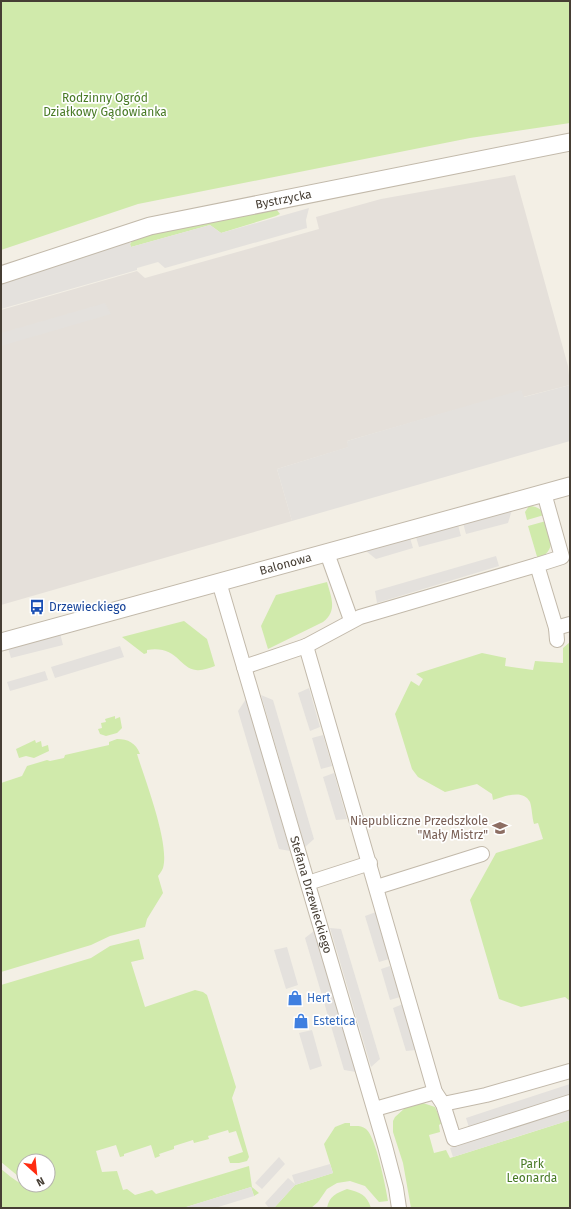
<svg xmlns="http://www.w3.org/2000/svg" width="571" height="1209" font-family="'Fira Sans',sans-serif">
<style>
.industrial{fill:#e5e0da}
.green{fill:#d0eaab}
.parking{fill:#e4e1dd}
.lines{fill:none;stroke-linecap:round;stroke-linejoin:round}
.minor-casing{stroke:#c2b9aa;stroke-width:16}
.tertiary-casing{stroke:#c2b9aa;stroke-width:19}
.minor{stroke:#fff;stroke-width:14}
.tertiary{stroke:#fff;stroke-width:17}
.labels{text-anchor:middle;stroke-width:3.5;stroke-linejoin:round;paint-order:stroke}
.park-label{font-size:12px;fill:#487a25;stroke:#fff}
.street-label{font-size:12px;fill:#463e34;stroke:#fff}
.transit-label{font-size:12px;fill:#164399;stroke:#fff;text-anchor:start}
.education-label{font-size:12px;fill:#785e54;stroke:#fff;text-anchor:end}
.shop-label{font-size:12px;fill:#366cbe;stroke:#fff;text-anchor:start}
</style>
<rect width="100%" height="100%" fill="#f3efe5"/>
<polygon class="industrial" points="515,175 568,366 570,385 523,397 521,391 347,441 349,447 277,469 292,521 1,605 1,310 137,271 145,278 319,229 316,217 381,199"/>
<g class="green">
<polygon points="1,1 570,1 570,123 470,138 138,204 1,250"/>
<polygon points="276,209 280,214 276,216 221,233 210,225 131,247 130,244 135,238 179,227"/>
<path d="M529,506c7,0 13,3 15,9l-17,5 -2,-8z"/>
<path d="M546,521c5,18 11,27 -8,39l-10,-34z"/>
<path d="M327,582c4,15 11,29 -4,40l-55,27 -7,-23 15,-31z"/>
<path d="M184,621l23,18 8,27c-6,2 -13,5 -19,4 -16,-1 -19,-25 -49,-20v3l-3,1 -22,-17z"/>
<path d="M570,642v359l-5,-4 -44,10 -22,-8 -29,-99 26,-47 47,-14 -5,-16 -4,1c-2,-7 -2,-16 -4,-22 -7,-14 -26,-5 -37,-2l-1,-6 -15,-10 -32,8 -27,-15 -6,-8 -17,-55 16,-33 8,5 4,-7 -7,-5 66,-21 24,5 -1,8 28,4 2,-9 28,2v-15z"/>
<polygon points="115,716 115,719 120,717 122,728 117,733 106,736 100,734 98,729 102,728 101,723 106,722 105,719"/>
<path d="M117,739c11,0 19,4 23,15h-3c8,26 33,90 26,114 -1,3 -3,5 -5,8l5,17 -16,26 -2,8 -35,9 -19,9 -90,27v-189l21,-7 5,-10 20,-6 3,1 14,-3 1,-3 44,-10v-3z"/>
<polygon points="35,740 36,743 41,741 42,747 48,745 49,751 34,758 26,756 19,758 16,749"/>
<path d="M139,939l5,20 -13,3 14,45 50,-17 8,2 4,3 29,92 -4,11 17,59 -2,4 -8,2h-9l-2,-6 15,-5 -7,-21 -7,2 -1,-3 -20,6 1,3 -15,4 -1,-3 -19,6v3l-15,5 1,2 -5,2 -4,-13 -27,9v2l-4,1 -4,-12 -20,6 6,21 15,-1 6,19 4,-1 8,6 17,-5 4,4 93,-28 3,21 7,6 -5,3 -3,-9 -68,21h-182v-39c16,13 23,20 44,18l-3,-2h6v-24h-24v17l-6,-2 -17,-14v-177l90,-27 19,-12z"/>
<polygon points="423,1103 435,1107 442,1123 439,1125 440,1132 429,1135 434,1153 446,1150 450,1158 570,1120 570,1208 411,1208 403,1163 393,1132 393,1121 395,1117 405,1108"/>
<path d="M345,1123h5v3c6,0 11,-1 16,3 10,8 20,59 22,72l-9,1 -14,-16 -15,-5 -13,2 -10,6 -9,13 -7,6h-37l21,-23 38,-12 -9,-29 11,-17z"/>
<path d="M347,1189c13,3 20,6 24,19h-44c2,-12 10,-15 20,-19z"/>
</g>
<g class="parking">
<polygon points="309,208 306,220 307,228 165,268 158,262 137,268 137,270 1,309 1,284 129,241 131,247 210,225 221,233"/>
<polygon points="105,303 111,314 1,346 1,333"/>
<polygon points="570,385 570,441 292,521 277,469 348,447 347,441 521,390 524,397"/>
<polygon points="512,510 508,523 466,534 463,523"/>
<polygon points="458,525 461,536 419,547 416,537"/>
<polygon points="410,538 413,548 376,559 366,551"/>
<polygon points="496,556 499,566 377,603 375,591"/>
<polygon points="60,633 63,645 11,658 8,648"/>
<polygon points="120,646 124,657 55,678 51,667"/>
<polygon points="45,671 48,680 10,691 7,682"/>
<polygon points="309,688 320,727 310,731 298,693"/>
<polygon points="261,695 273,700 314,839 305,847"/>
<polygon points="246,699 290,851 279,849 238,711"/>
<polygon points="323,735 332,766 321,769 312,738"/>
<polygon points="334,773 347,819 336,820 323,777"/>
<polygon points="376,912 389,959 379,962 365,916"/>
<polygon points="330,928 341,929 380,1059 371,1067"/>
<polygon points="314,931 356,1072 344,1070 305,938"/>
<polygon points="287,947 298,985 286,989 274,950"/>
<polygon points="390,966 400,997 390,1000 381,969"/>
<polygon points="403,1004 416,1050 406,1051 393,1008"/>
<polygon points="312,1030 322,1066 310,1070 299,1033"/>
<polygon points="570,1084 570,1120 453,1157 450,1148 473,1140 466,1118"/>
<polygon points="279,1157 285,1164 262,1189 255,1183"/>
<polygon points="330,1164 333,1173 295,1185 274,1208 269,1208 265,1203 288,1178 295,1184 292,1175"/>
<polygon points="251,1187 254,1196 215,1208 183,1208"/>
</g>
<g class="lines">
<g class="minor-casing">
<g id="minor">
<polyline points="544,493 562,557 537,565 556,628 557,640"/>
<polyline points="327,553 351,620"/>
<path id="s1" d="M219,582l166,564 11,42 3,20"/>
<polyline points="556,628 570,624"/>
<polyline points="306,646 360,617 537,565"/>
<polyline points="244,667 306,646 435,1092 443,1104 454,1139 570,1102"/>
<polyline points="308,883 370,863"/>
<polyline points="377,887 482,854"/>
<polyline points="443,1104 486,1095 570,1071"/>
<polyline points="375,1109 435,1092"/>
</g>
</g>
<g class="tertiary-casing">
<g id="tertiary">
<path id="s2" d="M1,275l149,-49 420,-84"/>
<path id="s3" d="M1,642l569,-156"/>
</g>
</g>
<use href="#minor" class="minor"/>
<use href="#tertiary" class="tertiary"/>
</g>
<defs>
<g id="bus-bare" transform="scale(1.2)"><path d="M-5-6H5V4H4V6H2V4H-2V6H-4V4H-5ZM-3.5-4V0h7V-4ZM-3.5 1.2v1.5H-2V1.2ZM2 1.2v1.5H3.5V1.2Z" fill="#1a4fb4" stroke="#fff" stroke-width="2.5" paint-order="stroke"/></g>
<g id="school-bare" transform="scale(1.2)"><path d="M0-5L7-2L0 1L-7-2ZM-4 1L0 2.5L4 1V4Q0 6-4 4Z" fill="#8d6e63" stroke="#fff" stroke-width="2.5" paint-order="stroke"/></g>
<g id="shop-bare" transform="scale(1.2)"><path d="M-5-2.5h2.3a2.7 3.5 0 0 1 5.4 0H5L5.5 6h-11ZM-1.5-2.5h3a1.5 2.3 0 0 0-3 0Z" fill="#3f7fe0" stroke="#fff" stroke-width="2.5" paint-order="stroke"/></g>
</defs>
<g fill-rule="evenodd">
<use href="#bus-bare" x="37" y="607"/>
<use href="#school-bare" x="500" y="828"/>
<use href="#shop-bare" x="295" y="998"/>
<use href="#shop-bare" x="301" y="1021"/>
</g>
<g class="labels">
<g class="park-label">
<text x="105" y="102">Rodzinny Ogród<tspan x="105" dy="14">Działkowy Gądowianka</tspan></text>
<text x="532" y="1168">Park<tspan x="532" dy="14">Leonarda</tspan></text>
</g>
<g class="street-label">
<text dy="4" stroke="none"><textPath href="#s2" startOffset="293">Bystrzycka</textPath></text>
<text dy="4" stroke="none"><textPath href="#s3" startOffset="295">Balonowa</textPath></text>
<text dy="4" stroke="none"><textPath href="#s1" startOffset="326">Stefana Drzewieckiego</textPath></text>
</g>
<g class="transit-label">
<text x="49" y="611">Drzewieckiego</text>
</g>
<g class="education-label">
<text x="488" y="825">Niepubliczne Przedszkole<tspan x="488" dy="14">"Mały Mistrz"</tspan></text>
</g>
<g class="shop-label">
<text x="307" y="1002">Hert</text>
<text x="313" y="1025">Estetica</text>
</g>
</g>
<rect width="571" height="1209" fill="none" stroke="#463e34" stroke-width="4"/>
<g transform="translate(36 1173) rotate(153)"><circle r="19" fill="#ffffff" stroke="#b5b2ae"/>
<path d="M0-3L7 15L0 10L-7 15Z" fill="#ff2c10"/>
<text y="-6" font-size="11" font-weight="bold" text-anchor="middle" fill="#463e34">N</text>
</g>
</svg>
